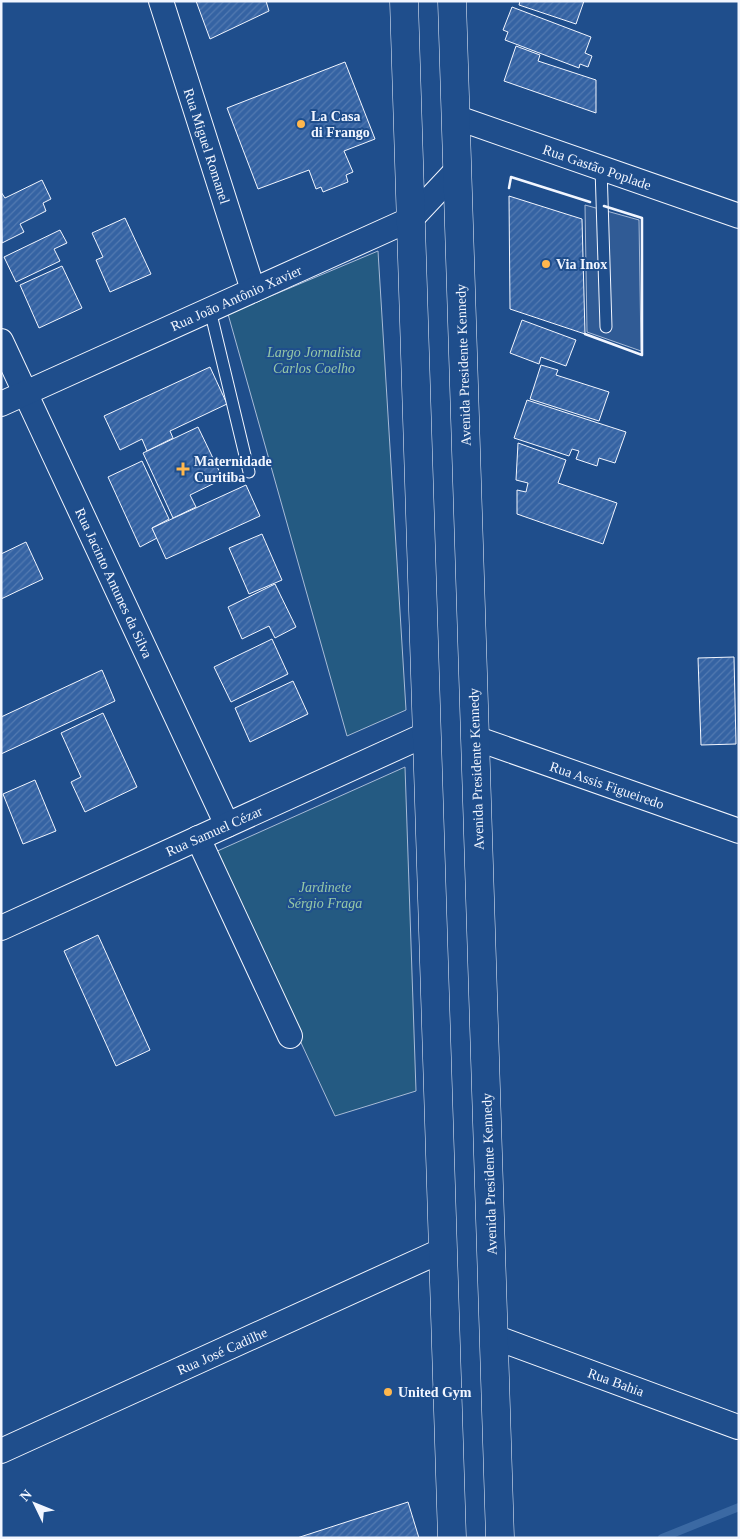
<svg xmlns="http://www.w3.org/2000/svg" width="740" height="1539" font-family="'Times New Roman',serif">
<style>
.green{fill:#245a82;stroke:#a8bbd7}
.parking{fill:#305b95;stroke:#a8bbd7}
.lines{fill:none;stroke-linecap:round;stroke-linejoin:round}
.stream{stroke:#3b69a3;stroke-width:8}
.building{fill:url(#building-hatch);stroke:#f2f6ff}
.service-casing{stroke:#f2f6ff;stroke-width:13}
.minor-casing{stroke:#f2f6ff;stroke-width:26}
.primary-casing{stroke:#f2f6ff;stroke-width:29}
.service{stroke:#1f4e8c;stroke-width:11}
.minor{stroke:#1f4e8c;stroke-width:24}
.primary{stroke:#1f4e8c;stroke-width:28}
.wall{stroke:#f2f6ff;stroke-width:2.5}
.poi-dot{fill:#ffb74d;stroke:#1f4e8c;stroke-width:2}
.labels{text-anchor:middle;stroke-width:4;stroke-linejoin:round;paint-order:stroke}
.poi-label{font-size:14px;font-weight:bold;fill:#f2f6ff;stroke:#1f4e8c;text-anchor:start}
.street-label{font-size:14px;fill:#f2f6ff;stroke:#1f4e8c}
.park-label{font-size:14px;font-style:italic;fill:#97c8a6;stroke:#1f4e8c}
</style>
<defs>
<pattern id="building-hatch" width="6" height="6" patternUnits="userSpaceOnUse" patternTransform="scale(1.25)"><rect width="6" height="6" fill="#3563a3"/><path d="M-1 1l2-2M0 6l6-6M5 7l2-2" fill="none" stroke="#537ab1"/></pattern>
</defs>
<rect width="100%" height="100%" fill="#1f4e8c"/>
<g class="green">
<polygon points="378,251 406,710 347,736 228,314"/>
<polygon points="405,767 416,1091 335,1116 213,853"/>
</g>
<polygon class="parking" points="585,205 639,220 641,351 587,332"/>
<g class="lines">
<polyline class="stream" points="662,1538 739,1507"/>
</g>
<g class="building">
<polygon points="196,1 266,1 269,11 210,39"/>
<polygon points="520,1 584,1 576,24 519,5"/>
<polygon points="512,7 591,37 585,53 592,56 588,67 580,64 579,68 505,40 508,32 503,30"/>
<polygon points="516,46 540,55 538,61 596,80 596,113 504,81"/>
<polygon points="345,62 375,139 344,151 353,172 346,175 348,182 323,192 321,187 316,189 309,170 258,189 227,108"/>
<polygon points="42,180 51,199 43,203 46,211 20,224 24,232 2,243 1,192 5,198"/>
<polygon points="509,196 582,219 585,334 510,309"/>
<polygon points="125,218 151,274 110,292 96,260 103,257 92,233"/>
<polygon points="60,230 67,243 54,249 60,261 16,282 4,257"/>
<polygon points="62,266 82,308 39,328 20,285"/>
<polygon points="522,320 576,340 566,366 541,357 539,364 510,353"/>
<polygon points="541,365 558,370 556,375 609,392 599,421 530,399"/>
<polygon points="210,367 227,404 170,431 173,438 147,451 142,439 120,450 104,416"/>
<polygon points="527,400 626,432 615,463 599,458 597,466 576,459 579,451 572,449 569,456 514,438"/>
<polygon points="198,427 223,479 190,495 196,507 173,518 143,453"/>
<polygon points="518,443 566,460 558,483 617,503 603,544 517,514 517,490 526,492 528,483 516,480"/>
<polygon points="142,461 169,519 152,528 157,538 140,547 108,477"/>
<polygon points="246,485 260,516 166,559 152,528"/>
<polygon points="262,534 282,580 249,594 229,548"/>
<polygon points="26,542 43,579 1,599 1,554"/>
<polygon points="275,584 296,627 275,638 269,626 242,639 228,607"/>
<polygon points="272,639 288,674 231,702 214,667"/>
<polygon points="734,657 736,744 701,745 698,658"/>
<polygon points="102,670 115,701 1,754 1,717"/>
<polygon points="293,681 308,714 250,742 235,708"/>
<polygon points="103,713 137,787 85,812 71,782 81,777 61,733"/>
<polygon points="35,780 56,831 23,844 3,794"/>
<polygon points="98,935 150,1050 116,1066 64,951"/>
<polygon points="408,1502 419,1538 297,1538"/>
</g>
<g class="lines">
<g class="service-casing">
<g id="service">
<polyline points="601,168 606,327"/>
<polyline points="210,310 249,472"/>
</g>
</g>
<g class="minor-casing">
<g id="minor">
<polyline points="161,1 253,290"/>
<polyline points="455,117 739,216"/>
<polyline points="1,341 227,825"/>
<polyline points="1,404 411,219 457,170"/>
<polyline points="475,738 739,831"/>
<polyline points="198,838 290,1036"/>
<polyline points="1,928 427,734"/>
<polyline points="494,1337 738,1427"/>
<polyline points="1,1451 443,1250"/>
</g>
</g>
<g class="primary-casing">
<g id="primary">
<polyline points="404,1 452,1538"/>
<polyline points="452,1 500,1538"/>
</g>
</g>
<use href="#service" class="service"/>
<use href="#minor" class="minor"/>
<use href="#primary" class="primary"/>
<g class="wall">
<polyline points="509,188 511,177 590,202"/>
<polyline points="585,334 642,355 642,218 604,206"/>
</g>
</g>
<g class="poi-dot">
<circle cx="301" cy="124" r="5"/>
<circle cx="546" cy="264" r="5"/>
<path d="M180.5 461.5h5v5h5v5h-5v5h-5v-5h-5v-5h5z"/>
<circle cx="388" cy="1392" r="5"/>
</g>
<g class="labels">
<g class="poi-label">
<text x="311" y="121">La Casa<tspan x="311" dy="16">di Frango</tspan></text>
<text x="556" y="269">Via Inox</text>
<text x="194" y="466">Maternidade<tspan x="194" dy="16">Curitiba</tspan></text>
<text x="398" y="1397">United Gym</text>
</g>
<g class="street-label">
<text transform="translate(207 146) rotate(72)" y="5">Rua Miguel Romanel</text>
<text transform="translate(597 167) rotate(19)" y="5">Rua Gastão Poplade</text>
<text transform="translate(236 298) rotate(-24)" y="5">Rua João Antônio Xavier</text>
<text transform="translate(463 365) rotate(-92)" y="5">Avenida Presidente Kennedy</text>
<text transform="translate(114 583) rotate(65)" y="5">Rua Jacinto Antunes da Silva</text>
<text transform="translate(476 769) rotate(-92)" y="5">Avenida Presidente Kennedy</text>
<text transform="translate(607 785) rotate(19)" y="5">Rua Assis Figueiredo</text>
<text transform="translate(214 831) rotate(-24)" y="5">Rua Samuel Cézar</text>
<text transform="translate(489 1174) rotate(-92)" y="5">Avenida Presidente Kennedy</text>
<text transform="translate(222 1351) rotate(-24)" y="5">Rua José Cadilhe</text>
<text transform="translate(616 1382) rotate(20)" y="5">Rua Bahia</text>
</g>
<g class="park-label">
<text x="314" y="357">Largo Jornalista<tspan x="314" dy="16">Carlos Coelho</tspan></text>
<text x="325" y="892">Jardinete<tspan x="325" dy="16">Sérgio Fraga</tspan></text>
</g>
</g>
<rect width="740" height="1539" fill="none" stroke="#f2f6ff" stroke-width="5"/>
<g transform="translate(35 1504) rotate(313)" stroke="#1f4e8c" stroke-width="4" paint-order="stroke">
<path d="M0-4L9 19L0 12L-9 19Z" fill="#f2f6ff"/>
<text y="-8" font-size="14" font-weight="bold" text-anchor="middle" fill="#f2f6ff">N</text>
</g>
</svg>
